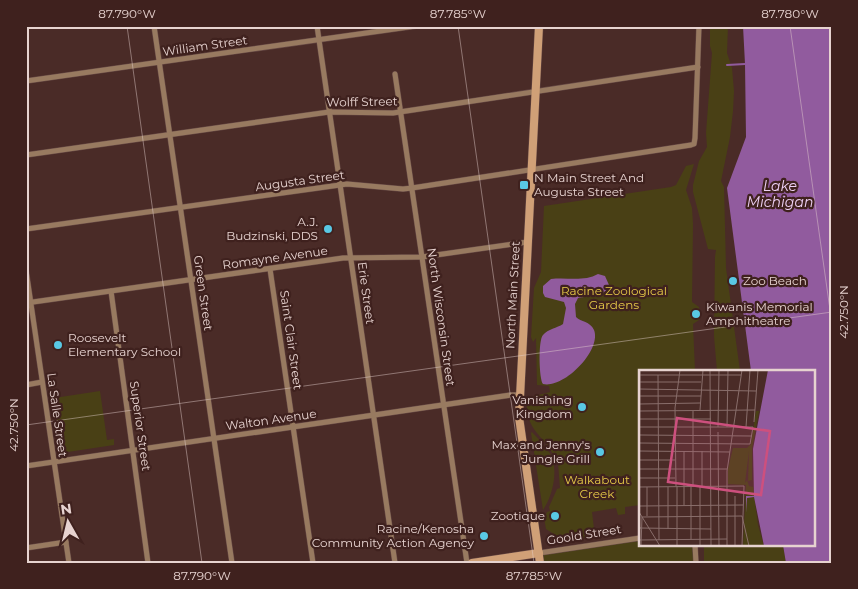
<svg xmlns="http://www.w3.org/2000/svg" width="858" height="589" font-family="Montserrat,sans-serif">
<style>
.green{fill:#494015}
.water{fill:#915b9e}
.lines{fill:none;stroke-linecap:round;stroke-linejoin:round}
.stream{stroke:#915b9e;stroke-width:2}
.street-casing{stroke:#664945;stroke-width:6}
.secondary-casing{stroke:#664945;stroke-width:9}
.street{stroke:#987a60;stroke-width:5}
.secondary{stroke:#d0a077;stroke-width:8}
.ticks{fill:none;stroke:#e7d3d0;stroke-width:1;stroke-opacity:0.45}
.poi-dot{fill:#59c8e4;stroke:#3f211e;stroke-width:2}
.labels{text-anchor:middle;stroke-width:4.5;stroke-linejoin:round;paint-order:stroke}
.street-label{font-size:12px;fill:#e7d3d0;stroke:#3f211e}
.poi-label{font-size:12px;fill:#e7d3d0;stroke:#3f211e;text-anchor:end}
.park-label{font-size:12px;fill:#e6ca48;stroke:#3f211e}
.water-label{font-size:14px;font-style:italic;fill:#efd1f6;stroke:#3f211e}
.inset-road{fill:none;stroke:#896e6b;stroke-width:1}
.view{fill:#cd507e;fill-opacity:0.15;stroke:#cd507e;stroke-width:2.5}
.inset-edge{fill:none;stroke:#e7d3d0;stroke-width:2.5}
.neatline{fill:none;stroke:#e7d3d0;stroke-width:2}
.ticks-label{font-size:12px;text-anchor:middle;fill:#e7d3d0}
</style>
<rect width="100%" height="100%" fill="#4a2b27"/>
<g class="green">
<polygon points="710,26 728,26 727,53 732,68 734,91 733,111 730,137 721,181 724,187 726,268 740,371 717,371 714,336 715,257 716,250 708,249 693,192 693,185 699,161 707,147 706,133 712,53 710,46"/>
<path d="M694,164l-8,26 6,18 1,16 -1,78 7,5v13l-6,4 2,47 -55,1v133l-15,2v7l-7,1 -2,-7 -24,4 3,25 -30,4 -19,-12 -2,-11 3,-6 3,-1 -1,-4 8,-18 3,-1 -2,-25 -2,-1c-8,-27 -32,-28 -29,-64l23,-6 -1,-6 -12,-1 -1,-47 -3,4 -2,-5 3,-49 7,-16 3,-66 127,-19 5,-2 10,-19z"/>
<polygon points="100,391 107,440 114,439 114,445 61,453 54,398"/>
<path d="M532,432c7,8 16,16 20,25 6,17 0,40 -9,53l-12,-77z"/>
<polygon points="640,538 640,545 695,545 696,563 540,563 539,553"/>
<polygon points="704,545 783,545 786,563 704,563"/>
</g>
<g class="water">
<polygon points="743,26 832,26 832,563 786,563 783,545 814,545 814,372 751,371 727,188 746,137 745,64"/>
<path d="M598,274l7,2 4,9 -2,5 -6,4 -23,4 -3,6 1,13c5,5 14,4 18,13 8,20 -30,59 -51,54 -4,-5 -5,-44 0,-49 5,-6 14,-7 20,-11l3,-16 -2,-6 -19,-5 -2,-4v-7l8,-7c16,-2 33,3 47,-5z"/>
</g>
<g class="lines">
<polyline class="stream" points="727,65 745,64"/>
<g class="street-casing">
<g id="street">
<polyline points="154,26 232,563"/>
<polyline points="317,26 395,563"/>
<polyline points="395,74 467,563"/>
<polyline points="26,81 416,26"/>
<polyline points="26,155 329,112 393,113 698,67"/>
<polyline points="26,229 347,184 403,189 412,188 691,145 694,144 695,138 699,26"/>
<polyline points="270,269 313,563"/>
<polyline points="26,270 69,563"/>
<polyline points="111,291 148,563"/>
<polyline points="26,303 343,258 422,257 527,242"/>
<polyline points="26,385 42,382"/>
<polyline points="26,466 511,395 519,395"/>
<polyline points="695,545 696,563"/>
<polyline points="26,548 66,542"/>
<polyline points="539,553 640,538"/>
</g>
</g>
<g class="secondary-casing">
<g id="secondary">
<polyline points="539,26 519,417 540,563"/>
<polyline points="472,563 539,553"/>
</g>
</g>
<use href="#street" class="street"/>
<use href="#secondary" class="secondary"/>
</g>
<path class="ticks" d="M127,26l75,537M458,26l76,537M790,26l42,298M26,425l806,-113"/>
<g class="poi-dot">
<rect x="519" y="180" width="10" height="10" rx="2.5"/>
<circle cx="328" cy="229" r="5"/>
<circle cx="733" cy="281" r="5"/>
<circle cx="696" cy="314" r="5"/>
<circle cx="58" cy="345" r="5"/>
<circle cx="582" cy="407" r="5"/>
<circle cx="600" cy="452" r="5"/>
<circle cx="555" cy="516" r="5"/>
<circle cx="484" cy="536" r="5"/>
</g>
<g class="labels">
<g class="street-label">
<text transform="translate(205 46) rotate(-8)" y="4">William Street</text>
<text transform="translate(362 102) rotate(-1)" y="4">Wolff Street</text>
<text transform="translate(300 181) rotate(-8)" y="4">Augusta Street</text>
<text transform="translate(275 258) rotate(-8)" y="4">Romayne Avenue</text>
<text transform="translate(203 293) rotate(82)" y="4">Green Street</text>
<text transform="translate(366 293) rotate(82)" y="4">Erie Street</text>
<text transform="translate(513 295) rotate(-87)" y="4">North Main Street</text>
<text transform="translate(441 317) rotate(82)" y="4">North Wisconsin Street</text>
<text transform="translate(291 340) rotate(82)" y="4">Saint Clair Street</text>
<text transform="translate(57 415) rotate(82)" y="4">La Salle Street</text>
<text transform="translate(271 420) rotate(-8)" y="4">Walton Avenue</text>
<text transform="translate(140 426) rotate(82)" y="4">Superior Street</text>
<text transform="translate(584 535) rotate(-9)" y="4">Goold Street</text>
</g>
<g class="poi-label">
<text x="534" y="182" text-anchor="start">N Main Street And<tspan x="534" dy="14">Augusta Street</tspan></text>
<text x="318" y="226">A.J.<tspan x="318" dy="14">Budzinski, DDS</tspan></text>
<text x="743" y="285" text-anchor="start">Zoo Beach</text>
<text x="706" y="311" text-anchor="start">Kiwanis Memorial<tspan x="706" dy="14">Amphitheatre</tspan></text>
<text x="68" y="342" text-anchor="start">Roosevelt<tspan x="68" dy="14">Elementary School</tspan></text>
<text x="572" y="404">Vanishing<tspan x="572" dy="14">Kingdom</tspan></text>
<text x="590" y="449">Max and Jenny's<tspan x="590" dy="14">Jungle Grill</tspan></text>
<text x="545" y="520">Zootique</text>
<text x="474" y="533">Racine/Kenosha<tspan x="474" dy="14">Community Action Agency</tspan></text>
</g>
<g class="park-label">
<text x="614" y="295">Racine Zoological<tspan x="614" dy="14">Gardens</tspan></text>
<text x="597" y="484">Walkabout<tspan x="597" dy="14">Creek</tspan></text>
</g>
<g class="water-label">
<text x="780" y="191">Lake<tspan x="780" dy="16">Michigan</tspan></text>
</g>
</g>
<g transform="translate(639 370)">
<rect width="176" height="176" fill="#4a2b27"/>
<path d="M117,41h3l-7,37v32l-4,1 1,-30 -4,32 2,-3 2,6 4,1 5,38 6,21h-21l3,-61 -18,-1v-15l5,-21h14l4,-4z" fill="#494015"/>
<path d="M129,0h47v176h-51l-10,-49 -7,1 -1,15v-17h8l-1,-47z" fill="#915b9e"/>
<path class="inset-road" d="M71,0l1,176M1,5h101M19,5l1,165M0,12h62M0,19l117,2M0,26h62M0,34l61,-1M61,40l3,-40M1,41l115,-1M54,41v75M0,49h72M115,52l4,-52M0,57h114l-3,17 -111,-1M79,57l1,-57M88,57l1,-57M107,57l4,-57M79,62l1,114M1,65l112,1M0,81l91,1M63,81v35M0,90h36M1,99h87M1,108h35M37,116l-1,-78 5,-38M38,116v60M52,116v53M61,116v60M0,117l105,-1 -2,60M8,117v29M29,117v42M96,126v50M45,135v-54M1,136l103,-1M0,142l21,34M0,143l1,-143M1,158l71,1M0,170l88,-1M2,176l1,-29 100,-1 7,30M88,176v-75l15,-101"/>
<path class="view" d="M38,48l93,13 -9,64 -93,-13z"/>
<rect width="176" height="176" class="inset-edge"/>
</g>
<rect width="858" height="589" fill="none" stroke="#3f211e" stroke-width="55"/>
<g transform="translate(68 522) rotate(352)" stroke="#3f211e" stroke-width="4" paint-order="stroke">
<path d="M0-4L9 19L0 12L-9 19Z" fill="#e7d3d0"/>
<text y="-8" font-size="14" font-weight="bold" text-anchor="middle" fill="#e7d3d0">N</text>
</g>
<rect x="28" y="28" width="802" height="534" class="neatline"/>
<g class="ticks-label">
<text x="127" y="18">87.790°W</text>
<text x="458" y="18">87.785°W</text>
<text x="790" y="18">87.780°W</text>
<text transform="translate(844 312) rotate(-90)" y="4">42.750°N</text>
<text transform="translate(14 425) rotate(-90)" y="4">42.750°N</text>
<text x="202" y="580">87.790°W</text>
<text x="534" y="580">87.785°W</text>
</g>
</svg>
